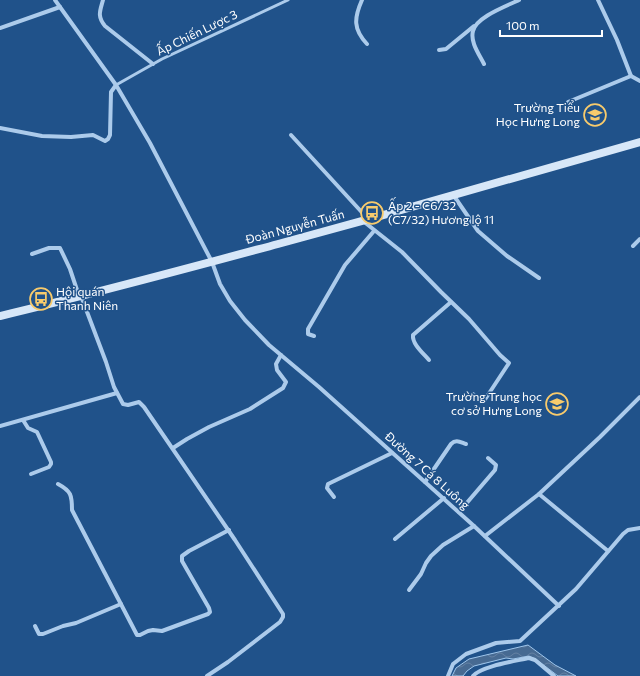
<svg xmlns="http://www.w3.org/2000/svg" width="640" height="676" font-family="Commissioner,sans-serif">
<style>
.water{fill:url(#water-waves);stroke:#9fc6ec}
.lines{fill:none;stroke-linecap:round;stroke-linejoin:round}
.service{stroke:#accbeb;stroke-width:3}
.minor{stroke:#accbeb;stroke-width:4}
.secondary{stroke:#d7e7f8;stroke-width:8}
.labels{text-anchor:middle;stroke-width:3;stroke-linejoin:round;paint-order:stroke}
.street-label{font-size:12px;fill:#fff;stroke:#20528a}
.poi-label{font-size:12px;fill:#fff;stroke:#20528a;text-anchor:end}
</style>
<defs>
<pattern id="water-waves" width="16" height="10" patternUnits="userSpaceOnUse"><rect width="16" height="10" fill="#476a92"/><path d="M0 5q4-4 8 0t8 0" fill="none" stroke="#6380a2"/></pattern>
</defs>
<rect width="100%" height="100%" fill="#20528a"/>
<polygon class="water" points="528,645 555,665 576,676 558,676 537,660 529,656 513,659 506,658 474,666 467,671 463,676 452,676 456,668 469,659"/>
<g class="lines">
<polyline class="service" points="116,85 162,59 288,0"/>
<g class="minor">
<polyline points="55,0 116,85 150,143 212,262 220,284 230,301 245,320 269,345 319,387 474,526 559,606"/>
<path d="M103,0c-3,11 -6,16 2,26l48,38"/>
<path d="M362,0c-8,18 -9,29 5,44"/>
<polyline points="598,0 617,40 631,76 640,81"/>
<polyline points="0,28 60,7"/>
<polyline points="439,50 446,49 474,26"/>
<path d="M484,64c-5,-10 -14,-22 -11,-33 3,-14 34,-25 46,-31"/>
<polyline points="568,102 631,76"/>
<polyline points="0,128 42,136 71,137 93,135 105,141 108,139 110,135 111,92 116,85"/>
<polyline points="291,135 368,219"/>
<polyline points="454,196 478,231 507,256 539,278"/>
<polyline points="363,221 402,252 441,292 469,319 500,355 509,363 484,401 478,400 473,394"/>
<polyline points="633,246 640,239"/>
<polyline points="32,254 49,248 60,248 70,269 79,296"/>
<polyline points="81,296 106,362 114,387 123,404 128,405 139,402 144,407 235,540 283,614 283,617 280,622 228,662 207,676"/>
<polyline points="314,336 308,334 308,329 345,265 374,231"/>
<path d="M429,360c-6,-7 -17,-16 -16,-25l38,-33"/>
<polyline points="23,420 28,428 37,432 51,462 51,464 49,467 31,474"/>
<polyline points="0,426 117,393"/>
<polyline points="173,448 187,439 209,427 250,409 283,388 286,382 277,370 276,364 281,355"/>
<path d="M425,482l26,-38c5,-5 9,-2 15,0"/>
<path d="M58,484c13,7 14,11 14,26l65,125h3l8,-4 5,-1 9,1 46,-17 2,-2 -1,-4 -27,-47v-5l7,-5 40,-21"/>
<polyline points="539,494 608,551"/>
<polyline points="334,497 327,488 328,484 392,453"/>
<polyline points="459,512 495,470 496,465 488,458"/>
<polyline points="485,536 539,494 600,437 640,397"/>
<polyline points="395,539 444,498"/>
<polyline points="409,590 421,574 426,563 431,556 443,545 474,526"/>
<polyline points="35,626 39,634 43,634 63,626 76,623 121,604"/>
<polyline points="448,676 453,664 466,654 496,643 520,641 576,589 623,534 628,530 640,528"/>
<path d="M473,676c8,-10 43,-15 56,-18l6,2 19,16"/>
</g>
<path class="secondary" d="M0,316c93,-22 185,-47 278,-72 121,-33 242,-67 362,-102"/>
</g>
<defs>
<g id="school-ring" transform="scale(1.15)"><circle r="9.5" fill="#20528a" stroke="#f8cb6c" stroke-width="1.5"/><path d="M0-5L7-2L0 1L-7-2ZM-4 1L0 2.5L4 1V4Q0 6-4 4Z" fill="#f8cb6c"/></g>
<g id="bus-ring" transform="scale(1.15)"><circle r="9.5" fill="#20528a" stroke="#f8cb6c" stroke-width="1.5"/><path d="M-5-6H5V4H4V6H2V4H-2V6H-4V4H-5ZM-3.5-4V0h7V-4ZM-3.5 1.2v1.5H-2V1.2ZM2 1.2v1.5H3.5V1.2Z" fill="#f8cb6c"/></g>
</defs>
<g fill-rule="evenodd">
<use href="#school-ring" x="595" y="115"/>
<use href="#bus-ring" x="372" y="213"/>
<use href="#bus-ring" x="41" y="299"/>
<use href="#school-ring" x="557" y="404"/>
</g>
<g class="labels">
<g class="street-label">
<text transform="translate(197 33) rotate(-26)" y="4">Ấp Chiến Lược 3</text>
<text transform="translate(295 227) rotate(-15)" y="4">Đoàn Nguyễn Tuấn</text>
<text transform="translate(427 471) rotate(42)" y="4">Đường 7 Cá 8 Luông</text>
</g>
<g class="poi-label">
<text x="580" y="112">Trường Tiểu<tspan x="580" dy="14">Học Hưng Long</tspan></text>
<text x="388" y="210" text-anchor="start">Ấp 2 - C6/32<tspan x="388" dy="14">(C7/32) Hương lộ 11</tspan></text>
<text x="56" y="296" text-anchor="start">Hội quán<tspan x="56" dy="14">Thanh Niên</tspan></text>
<text x="542" y="401">Trường Trung học<tspan x="542" dy="14">cơ sở Hưng Long</tspan></text>
</g>
</g>
<path d="M500 30v6h102v-6" fill="none" stroke="#ffffff" stroke-width="2"/>
<text x="506" y="30" font-size="12" fill="#ffffff" stroke="#20528a" stroke-width="3" paint-order="stroke">100 m</text>
</svg>
